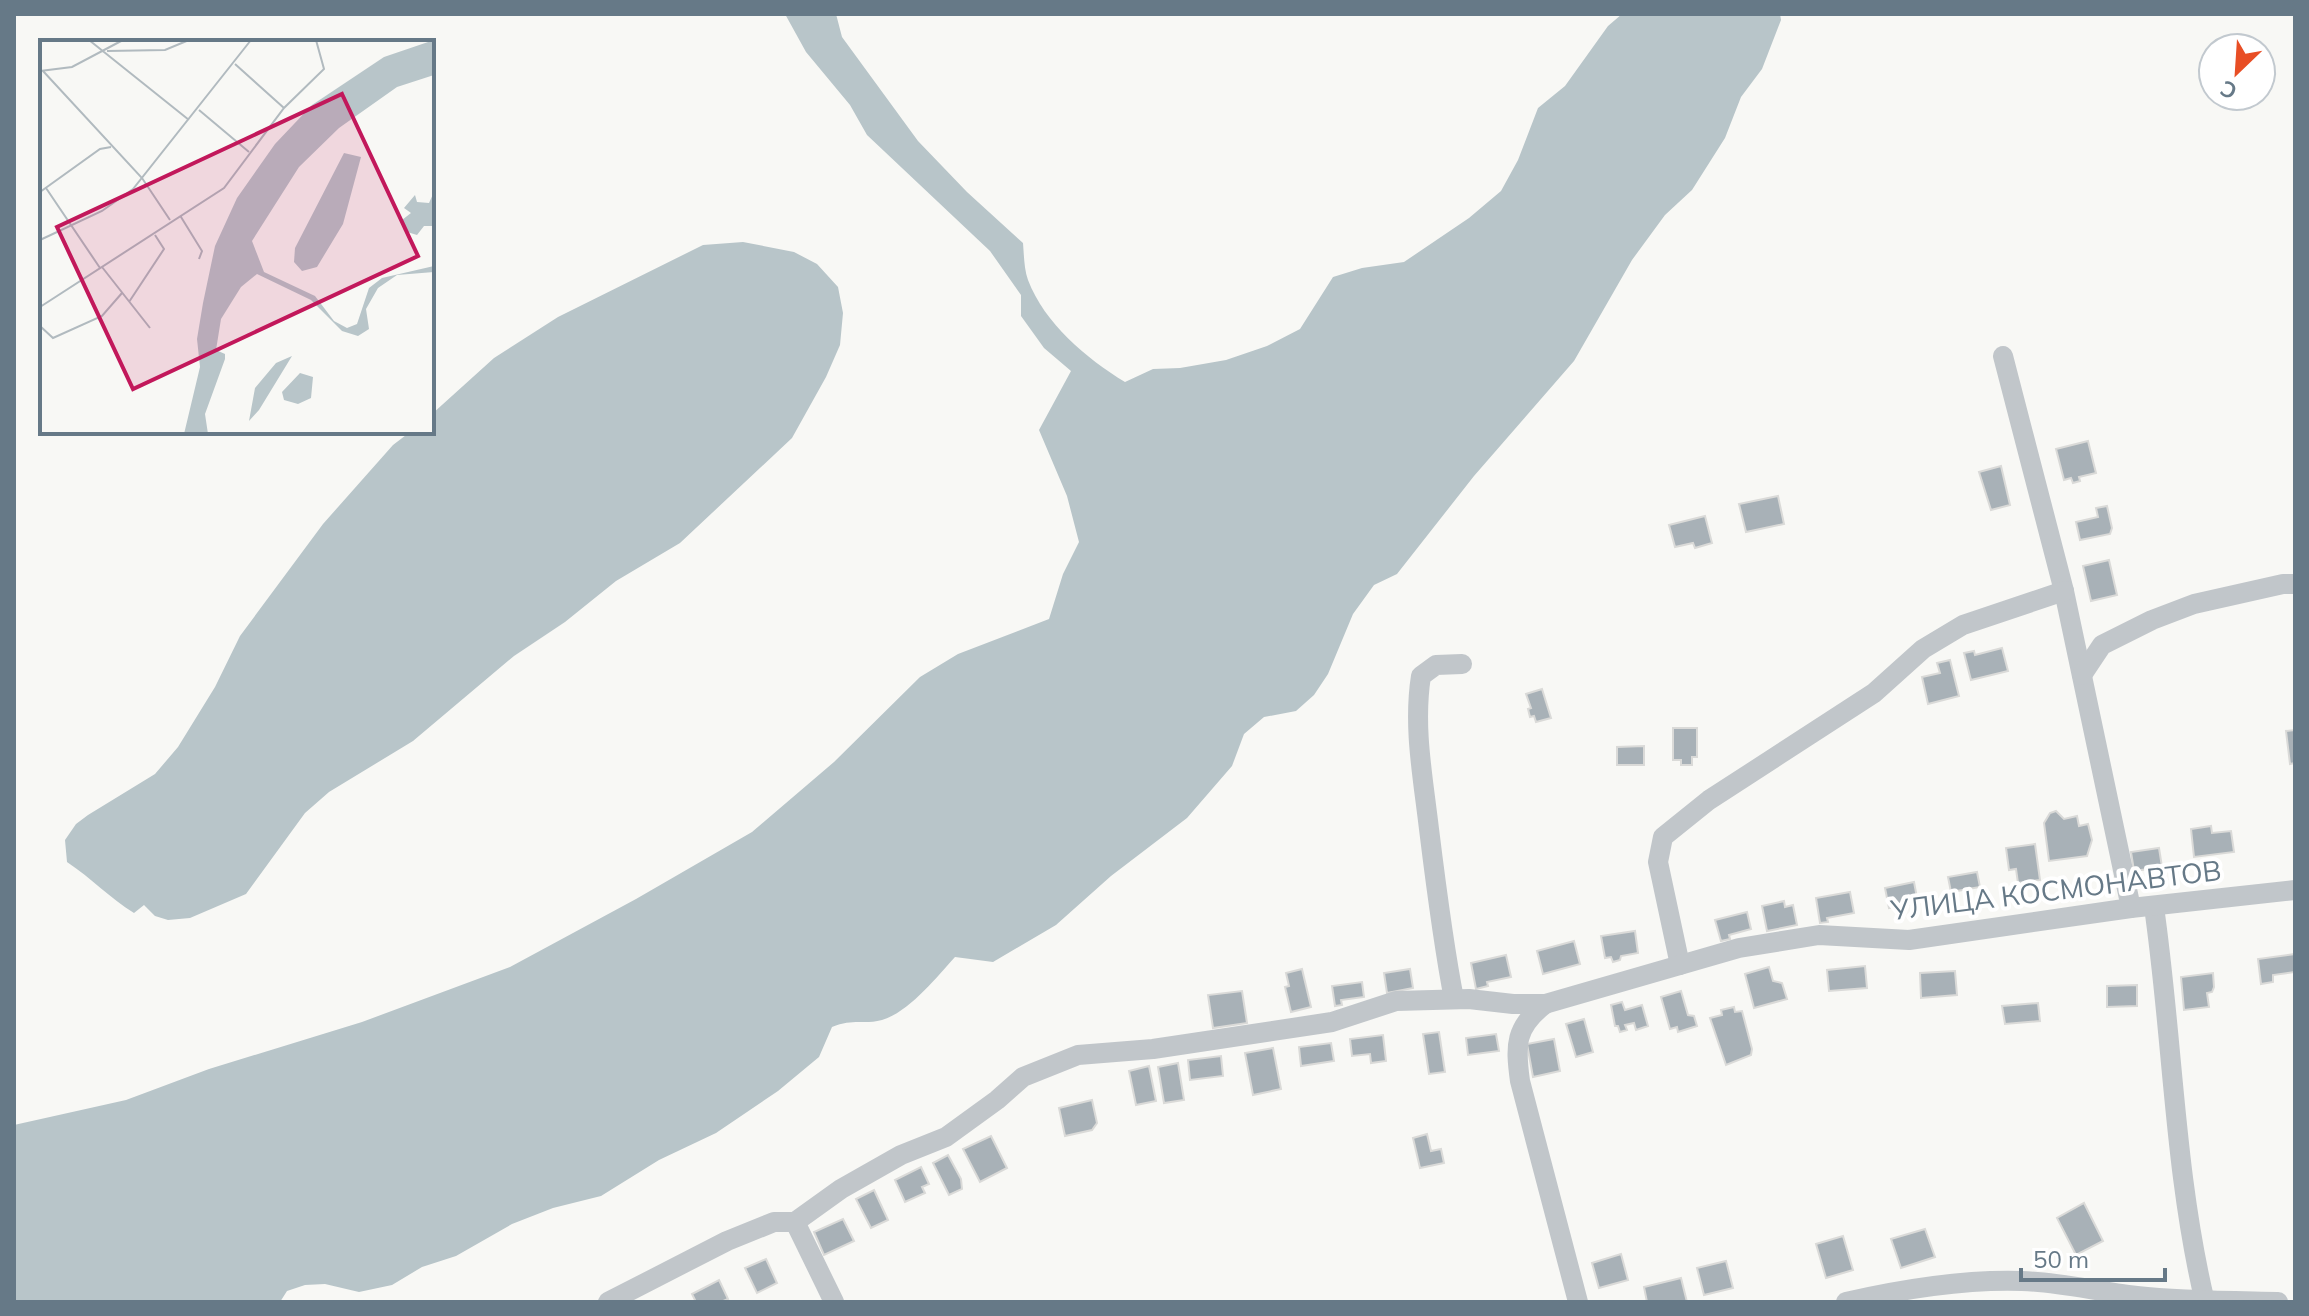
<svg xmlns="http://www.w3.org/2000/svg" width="2309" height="1316" font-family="Mulish,sans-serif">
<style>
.water{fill:#b8c5c9}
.building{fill:#a8b1b7;stroke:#dadad8;stroke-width:2}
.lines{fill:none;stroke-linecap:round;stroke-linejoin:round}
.minor{stroke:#c1c6ca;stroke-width:20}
.labels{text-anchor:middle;stroke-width:8;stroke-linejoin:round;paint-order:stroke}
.street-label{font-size:28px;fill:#667987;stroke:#fff}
.inset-road{fill:none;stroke:#b1babf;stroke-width:2}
.view{fill:#c2185b;fill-opacity:0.15;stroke:#c2185b;stroke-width:4}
.inset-edge{fill:none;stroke:#667987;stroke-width:4}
</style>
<rect width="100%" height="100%" fill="#f8f8f5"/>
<g class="water">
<path d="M785,14h51l6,23 76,104 49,51 56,51c1,12 1,26 5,37 17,44 58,78 97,102l28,-13 27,-1 46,-8 41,-14 33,-17 33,-52 29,-9 42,-6 65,-44 32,-27 17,-31 20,-52 27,-22 43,-60 14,-12h158l1,6 -19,49 -21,28 -16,41 -33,52 -27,25 -33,45 -58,101 -100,115 -77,98 -23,11 -21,29 -25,60 -14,21 -18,16 -32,6 -20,17 -12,32 -45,52 -76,58 -55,49 -63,37 -38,-5c-19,21 -46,55 -73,63 -18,5 -28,-2 -50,7l-13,30 -41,34 -62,42 -57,27 -58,36 -48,12 -41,16 -56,32 -34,11 -30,18 -33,7 -34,-8 -20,1 -18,6 -7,11h-266v-177l112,-25 83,-31 153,-47 148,-55 126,-68 116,-67 82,-70 86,-85 38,-23 91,-35 14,-45 16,-32 -12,-46 -28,-66 32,-59 -27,-23 -23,-32v-21l-31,-44 -123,-116 -17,-30 -44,-53z"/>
<path d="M743,242l51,10 23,12 21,23 5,26 -3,32 -14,32 -34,61 -112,105 -64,38 -51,41 -51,34 -101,85 -84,51 -24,21 -59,81 -56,24 -22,2 -13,-4 -11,-11 -10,8c-24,-15 -43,-35 -67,-51l-2,-22 11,-16 12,-9 67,-41 23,-27 37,-60 25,-51 83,-112 70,-79 17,-13h22v-18l62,-56 64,-41 145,-72z"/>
</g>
<g class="building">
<polygon points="2088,441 2096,473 2079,477 2080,481 2073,483 2071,478 2064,480 2056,449"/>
<polygon points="2001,466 2010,505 1991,510 1979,472"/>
<polygon points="1778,496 1784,524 1746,532 1739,504"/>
<polygon points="2107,506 2112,528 2110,534 2080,540 2076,522 2098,517 2096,508"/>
<polygon points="1705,516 1712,543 1695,548 1693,543 1675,547 1669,525"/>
<polygon points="2109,560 2117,595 2091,601 2083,566"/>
<polygon points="2002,648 2008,671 1971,680 1964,653 1974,651 1975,655"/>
<polygon points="1950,660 1959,696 1928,704 1922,677 1940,673 1937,663"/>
<polygon points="1542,689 1551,718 1536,722 1534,716 1530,717 1528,709 1531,708 1526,694"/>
<polygon points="1673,728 1697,728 1697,757 1692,757 1692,765 1681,765 1681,760 1673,760"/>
<polygon points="2295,730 2295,763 2290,764 2286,731"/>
<polygon points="1644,746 1644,765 1617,765 1617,747"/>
<polygon points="2056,811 2064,819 2077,816 2079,826 2088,824 2092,840 2087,856 2049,861 2044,823 2050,813"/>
<polygon points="2211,826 2212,833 2231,831 2234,852 2194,857 2191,829"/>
<polygon points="2035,844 2040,880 2018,883 2016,869 2009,870 2006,848"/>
<polygon points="2159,848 2162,867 2134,871 2131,852"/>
<polygon points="1977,872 1980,887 1951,892 1948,877"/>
<polygon points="1914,882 1918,903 1889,908 1885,888"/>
<polygon points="1850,892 1854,913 1827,918 1828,922 1820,923 1816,898"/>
<polygon points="1784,901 1785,907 1793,905 1797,925 1767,931 1762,906"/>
<polygon points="1747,912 1751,929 1729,935 1730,939 1721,941 1715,920"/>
<polygon points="1635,931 1638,953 1621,956 1620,960 1613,962 1611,957 1605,958 1601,936"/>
<polygon points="1574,941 1580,964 1543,974 1537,951"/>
<polygon points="2295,954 2295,972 2273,975 2273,982 2261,984 2258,959"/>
<polygon points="1506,955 1511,977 1487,982 1488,986 1476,989 1471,963"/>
<polygon points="1865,966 1867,988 1829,991 1827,970"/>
<polygon points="1769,967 1773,981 1782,983 1787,999 1754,1008 1745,974"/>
<polygon points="1302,969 1311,1007 1291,1012 1285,987 1289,986 1286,973"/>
<polygon points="1410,969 1413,988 1387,993 1384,973"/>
<polygon points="1955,971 1957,995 1921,998 1920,973"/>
<polygon points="2213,973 2214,987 2212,992 2207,993 2209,1007 2184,1010 2181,977"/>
<polygon points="1362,982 1364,997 1341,1000 1342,1005 1335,1006 1332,986"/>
<polygon points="2137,985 2137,1006 2107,1007 2107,986"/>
<polygon points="1242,991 1247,1023 1213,1028 1208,995"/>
<polygon points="1681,991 1688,1015 1694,1016 1697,1026 1678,1032 1677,1027 1670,1029 1661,997"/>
<polygon points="1622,1002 1625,1010 1642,1005 1648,1026 1636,1030 1634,1023 1625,1025 1627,1030 1620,1032 1618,1026 1615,1026 1611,1005"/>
<polygon points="2038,1003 2040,1021 2005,1024 2002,1006"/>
<polygon points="1734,1007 1735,1012 1742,1011 1752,1049 1751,1055 1726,1065 1710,1018 1722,1015 1721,1010"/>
<polygon points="1584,1019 1593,1052 1576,1057 1566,1024"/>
<polygon points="1439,1032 1445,1072 1429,1074 1423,1034"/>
<polygon points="1496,1034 1499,1051 1468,1055 1466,1038"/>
<polygon points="1383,1035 1386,1061 1371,1063 1370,1054 1352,1056 1350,1039"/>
<polygon points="1554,1039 1560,1071 1533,1077 1527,1044"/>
<polygon points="1331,1043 1334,1061 1301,1066 1299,1047"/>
<polygon points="1273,1048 1281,1089 1253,1095 1245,1053"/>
<polygon points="1221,1056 1223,1076 1190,1080 1188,1060"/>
<polygon points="1178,1063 1184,1100 1164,1103 1158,1067"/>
<polygon points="1149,1066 1156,1101 1136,1105 1129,1071"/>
<polygon points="1092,1100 1097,1123 1092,1130 1065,1136 1059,1108"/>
<polygon points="1427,1134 1431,1151 1441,1149 1444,1163 1420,1168 1413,1138"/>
<polygon points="991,1136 1007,1168 980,1182 963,1149"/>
<polygon points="948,1155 961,1179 962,1189 949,1195 933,1163"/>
<polygon points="921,1167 929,1184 922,1187 925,1193 905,1202 895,1180"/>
<polygon points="874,1190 888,1220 871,1228 856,1199"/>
<polygon points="2084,1203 2103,1241 2076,1255 2057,1218"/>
<polygon points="843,1219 854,1241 824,1255 814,1232"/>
<polygon points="1925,1229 1935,1257 1901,1268 1891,1239"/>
<polygon points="1843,1236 1853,1270 1826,1278 1816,1244"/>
<polygon points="1621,1254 1628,1280 1599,1288 1592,1263"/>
<polygon points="766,1259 777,1283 757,1293 745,1268"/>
<polygon points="1726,1261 1733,1288 1704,1295 1697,1268"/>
<polygon points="1681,1278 1687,1302 1647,1302 1644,1287"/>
<polygon points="719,1280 728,1299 721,1302 696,1302 692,1294"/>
</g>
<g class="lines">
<g class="minor">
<polyline points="2003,356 2064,591 2131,908"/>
<polyline points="2082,675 2102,645 2152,620 2194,604 2283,584 2295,584"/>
<path d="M2154,907c19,132 20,266 51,395"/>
<polyline points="1680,965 1658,862 1663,837 1709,800 1874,693 1923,649 1963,625 2064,591"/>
<path d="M1454,999c-11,-56 -18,-113 -25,-170 -6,-52 -16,-102 -8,-153l15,-11 26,-1"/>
<path d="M1545,1004c-30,23 -30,41 -25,77l58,221"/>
<polyline points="795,1222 834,1302"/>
<polyline points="608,1302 727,1241 774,1222 795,1222 841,1189 901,1155 946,1137 997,1100 1023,1077 1078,1055 1153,1049 1332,1022 1396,1001 1469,999 1513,1004 1545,1004 1739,948 1819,935 1909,940 2131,908 2295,890"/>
<path d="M1846,1302c57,-13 117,-23 176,-21 39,1 76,11 115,15 46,5 94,5 141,6"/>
</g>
</g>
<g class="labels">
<g class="street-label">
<text transform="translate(2056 890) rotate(-7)" y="10">УЛИЦА КОСМОНАВТОВ</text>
</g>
</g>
<g transform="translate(40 40)">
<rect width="394" height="394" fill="#f8f8f5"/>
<path d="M394,0v35l-37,12 -58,41 -40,39 -47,74 12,31 51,24 19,25 13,7 10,-4 12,-36 13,-10 52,-12v6l-37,3 -19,13 -12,21 3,20 -11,7 -16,-5 -31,-31 -54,-26 -16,13 -20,32 -5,31 9,4v5l-20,55 3,20h-24l16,-67 -3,-28 6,-36 12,-57 22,-48 38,-54 37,-39 72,-48zM304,113l17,4 -18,67 -26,43 -15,4 -8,-9 1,-14zM394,152v34h-10l-7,9 -13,-4 -2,-11 9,-7 -7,-5 11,-13 2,7 12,1zM252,316l-33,54 -10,11 6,-33 21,-25zM260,333l13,4 -2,21 -13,6 -14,-4 -2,-8z" fill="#b8c5c9"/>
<path class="inset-road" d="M49,0l100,80M67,11l58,-1 24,-10M195,24l49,44M0,31l32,-4 51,-27M3,31l99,107 28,42M159,70l50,42M6,148l54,80M0,152l60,-43 11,-2M141,177l21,34 -3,8M0,200l62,-29 31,-22 118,-149M62,227l48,61M89,262l35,-53 -9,-14M0,267l184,-119 60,-80 40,-39 -8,-29M0,286l13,12 49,-22 20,-23"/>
<path class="view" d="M302,54l76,162 -285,133 -76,-162z"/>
<rect width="394" height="394" class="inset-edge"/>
</g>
<rect width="2309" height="1316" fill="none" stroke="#667987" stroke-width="32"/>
<g transform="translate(2237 72) rotate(205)"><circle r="38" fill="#ffffff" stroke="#c2c9cf" stroke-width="2"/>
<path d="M0-6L14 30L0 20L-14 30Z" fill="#e84e25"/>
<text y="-12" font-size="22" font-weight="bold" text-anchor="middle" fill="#667987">С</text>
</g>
<path d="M2021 1268v12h144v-12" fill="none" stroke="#667987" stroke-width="4"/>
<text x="2033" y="1268" font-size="24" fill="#667987" stroke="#ffffff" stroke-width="6" paint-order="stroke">50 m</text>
</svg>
